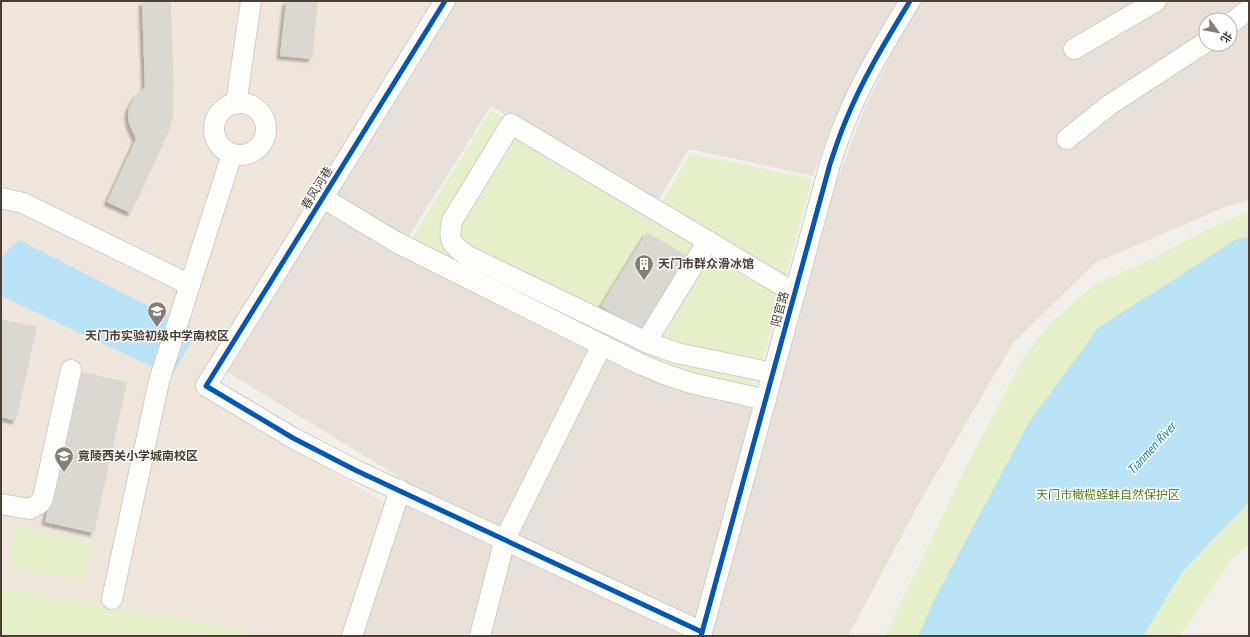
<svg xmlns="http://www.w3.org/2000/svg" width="1250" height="637" font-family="'PT Sans Narrow','Noto Sans SC',sans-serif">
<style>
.residential{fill:#e8e1d9;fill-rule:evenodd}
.education{fill:#efe6db}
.green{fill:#e5efca}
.water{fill:#b9e4f5}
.building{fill:#dbd7d2;filter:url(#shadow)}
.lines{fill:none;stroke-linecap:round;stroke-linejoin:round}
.minor-casing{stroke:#d0ccc8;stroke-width:22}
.minor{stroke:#fdfdfc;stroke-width:20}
.cycleway-casing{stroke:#fff;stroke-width:8}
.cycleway{stroke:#0057b8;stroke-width:5}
.labels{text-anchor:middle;stroke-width:3;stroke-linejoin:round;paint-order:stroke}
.street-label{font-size:12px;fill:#4b4036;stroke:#fff}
.poi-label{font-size:12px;font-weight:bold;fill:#4b4036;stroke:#fff;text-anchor:start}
.park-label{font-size:12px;fill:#507f20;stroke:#fff}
.water-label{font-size:13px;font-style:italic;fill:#1e7aa1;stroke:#fff}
</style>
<defs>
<filter id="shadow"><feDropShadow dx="-3.5" dy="3.5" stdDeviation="1" flood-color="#0004"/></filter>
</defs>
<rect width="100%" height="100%" fill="#f3f0ec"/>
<path class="residential" d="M450,1h450l-23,37 -47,92 -17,46 -124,-27 -34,57 -164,-100 -90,143 370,156 66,-224 28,-74 40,-80 17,-26h327v199l-24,7 -130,56 -81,79 -91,154 -75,140h-492l51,-154 -186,-114zM1206,20h24v24h-24z"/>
<polygon class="education" points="1,1 440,1 200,389 386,504 342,636 1,636"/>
<g class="green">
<polygon points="491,110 657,210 691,153 812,179 754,392 695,380 408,244"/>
<polygon points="1249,212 1249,545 1233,557 1180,636 885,636 966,467 1022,360 1051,322 1097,283 1156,257 1209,228"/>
<polygon points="17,526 91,540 83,581 9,567"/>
<polygon points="1,588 237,628 254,636 1,636"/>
</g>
<g class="water">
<polygon points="1249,236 1249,502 1182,572 1143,636 918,636 934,600 1028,424 1098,328 1235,240"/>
<polygon points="19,240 197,331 172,376 1,296 1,257"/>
</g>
<g class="building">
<polygon points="171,1 174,103 173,117 169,131 131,213 107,202 136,139 129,123 128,115 129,108 135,97 145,87 142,2"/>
<polygon points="286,1 318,1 312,59 280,56"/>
<polygon points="647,232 687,256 641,331 601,306"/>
<polygon points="1,319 37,327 16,421 1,417"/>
<polygon points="78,371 127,382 94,533 45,522"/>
</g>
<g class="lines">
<g class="minor-casing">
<g id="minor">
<polyline points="445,1 206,386 293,438 355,470 702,632"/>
<polyline points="1230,24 1249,9"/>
<polyline points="1074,49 1156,1"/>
<circle cx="240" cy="129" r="26"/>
<polyline points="236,104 251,1"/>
<polyline points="1067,139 1108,106 1206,42"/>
<polyline points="1,198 23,203 190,285"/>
<polyline points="323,198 396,242 638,363 664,374 691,383 766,400"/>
<polyline points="646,342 708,241"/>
<path d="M773,373l-96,-20 -31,-11 -178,-86c-17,-12 -20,-14 -16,-35l59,-97 284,169"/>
<polyline points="1,504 30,509 40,503 43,498 71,370"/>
<polyline points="112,599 159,381 232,154"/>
<polyline points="352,636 400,490"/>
<polyline points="480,636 505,539 602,345"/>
<path d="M701,636l129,-472c5,-15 10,-30 16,-44 17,-42 41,-81 64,-119"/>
</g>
</g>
<use href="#minor" class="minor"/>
<g class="cycleway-casing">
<g id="cycleway">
<polyline points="445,1 206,386 293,438 355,470 702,632"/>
<path d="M701,636l129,-472c5,-15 10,-30 16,-44 17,-42 41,-81 64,-119"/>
</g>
</g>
<use href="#cycleway" class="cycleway"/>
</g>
<defs>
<g id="building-pin" transform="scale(1)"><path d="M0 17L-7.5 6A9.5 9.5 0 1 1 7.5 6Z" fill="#867e76" stroke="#fff"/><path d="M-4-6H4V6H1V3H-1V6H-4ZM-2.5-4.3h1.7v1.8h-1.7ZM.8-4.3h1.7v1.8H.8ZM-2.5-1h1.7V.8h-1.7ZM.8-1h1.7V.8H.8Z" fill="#fff"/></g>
<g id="school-pin" transform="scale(1)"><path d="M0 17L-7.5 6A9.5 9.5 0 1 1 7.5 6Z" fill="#867e76" stroke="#fff"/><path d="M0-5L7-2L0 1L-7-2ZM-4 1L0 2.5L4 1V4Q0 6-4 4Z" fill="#fff"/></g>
</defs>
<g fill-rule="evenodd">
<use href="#building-pin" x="644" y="264"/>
<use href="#school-pin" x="157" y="311"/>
<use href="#school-pin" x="64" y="456"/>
</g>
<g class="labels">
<g class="street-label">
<text transform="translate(317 188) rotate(-58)" y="4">春风河巷</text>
<text transform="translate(780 309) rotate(-75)" y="4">阳官路</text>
</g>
<g class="poi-label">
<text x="658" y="268">天门市群众滑冰馆</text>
<text x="157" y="340" text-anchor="middle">天门市实验初级中学南校区</text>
<text x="78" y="460">竟陵西关小学城南校区</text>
</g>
<g class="park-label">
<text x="1108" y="499">天门市橄榄蛏蚌自然保护区</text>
</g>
<g class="water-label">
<text transform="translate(1151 448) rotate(-48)" y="5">Tianmen River</text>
</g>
</g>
<rect width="1250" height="637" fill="none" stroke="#4b4036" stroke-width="4"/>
<g transform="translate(1218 32) rotate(122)"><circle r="19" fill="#ffffff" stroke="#b7b3af"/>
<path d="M0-3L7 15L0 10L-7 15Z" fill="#867e76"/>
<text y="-6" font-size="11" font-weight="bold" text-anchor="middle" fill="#4b4036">北</text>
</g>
</svg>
